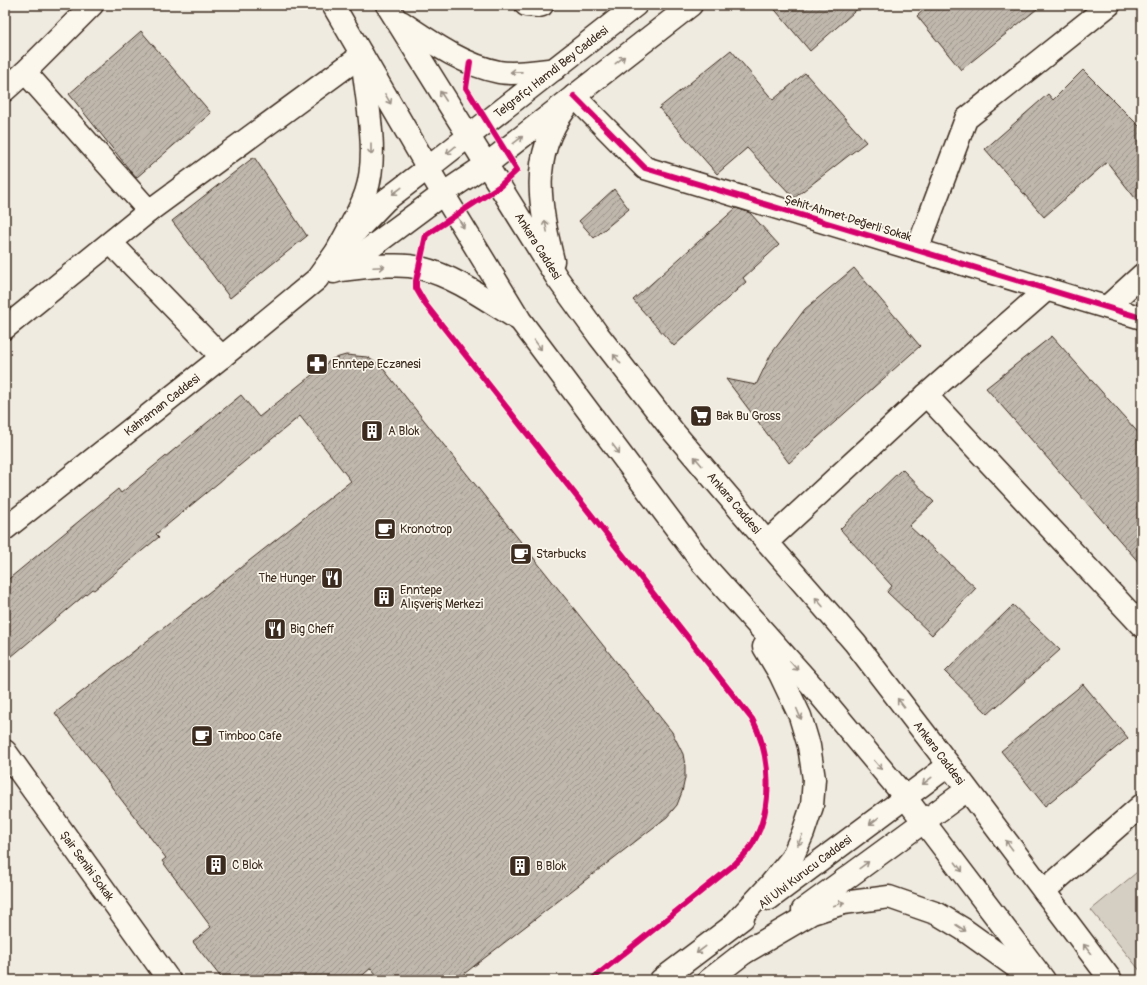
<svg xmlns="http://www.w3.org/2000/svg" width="1147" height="985" font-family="Pangolin,sans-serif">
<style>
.green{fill:#d5cec3;stroke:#887c70}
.building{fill:url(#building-hatch);stroke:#3b2a1e}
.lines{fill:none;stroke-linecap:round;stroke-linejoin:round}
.minor-casing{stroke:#3b2a1e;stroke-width:25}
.major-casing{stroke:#3b2a1e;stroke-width:25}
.minor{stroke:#fbf7ec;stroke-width:22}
.major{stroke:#fbf7ec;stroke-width:22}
.cycleway-casing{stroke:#fbf7ec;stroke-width:8}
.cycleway{stroke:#d6006c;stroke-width:6}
.oneway{stroke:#9b9085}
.labels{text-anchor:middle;stroke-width:3.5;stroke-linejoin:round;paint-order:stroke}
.street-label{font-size:12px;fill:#3b2a1e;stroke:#fbf7ec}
.poi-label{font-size:12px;fill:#3b2a1e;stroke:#fbf7ec;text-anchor:start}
</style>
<defs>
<pattern id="building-hatch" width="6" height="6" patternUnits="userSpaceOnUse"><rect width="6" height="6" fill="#c0b8ad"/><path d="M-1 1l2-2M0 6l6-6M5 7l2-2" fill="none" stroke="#9d968c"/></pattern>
</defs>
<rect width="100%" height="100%" fill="#f0ebe0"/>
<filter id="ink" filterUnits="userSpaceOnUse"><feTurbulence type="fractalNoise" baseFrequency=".025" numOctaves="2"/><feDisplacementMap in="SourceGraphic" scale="8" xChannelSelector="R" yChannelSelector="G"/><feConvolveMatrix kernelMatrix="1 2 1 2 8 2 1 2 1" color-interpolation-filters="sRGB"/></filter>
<g filter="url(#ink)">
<polygon class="green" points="1142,868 1142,973 1091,910"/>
<g class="building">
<polygon points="771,5 862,5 810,51"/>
<polygon points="929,5 1042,5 961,70 917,16"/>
<polygon points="141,31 211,113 136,178 69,94"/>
<polygon points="731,50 773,100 805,73 866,142 794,198 747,148 717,174 659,108"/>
<polygon points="1083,70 1142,129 1142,207 1107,162 1044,217 985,149 1048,94 1053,100"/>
<polygon points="254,157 307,236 230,298 172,221"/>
<polygon points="614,189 629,209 594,238 579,221"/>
<polygon points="736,208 750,213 779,245 743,278 746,282 674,346 633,300"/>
<polygon points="854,268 920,346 789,463 726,379 756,385 771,354 805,309"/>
<polygon points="1052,336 1142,437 1142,566 986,388"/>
<polygon points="346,355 367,357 381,366 672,732 683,754 685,766 685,778 682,792 677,805 667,817 456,980 381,980 371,968 357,980 223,980 193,942 211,927 162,861 166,858 55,713 351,481 300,416 156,534 159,537 94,590 92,589 5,662 5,582 118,489 121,493 241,395 259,417 332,359"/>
<polygon points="902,469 934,502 909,526 976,588 932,635 887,592 892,586 840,529"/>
<polygon points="1013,605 1060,650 988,714 945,672"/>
<polygon points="1083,684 1128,738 1045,806 1001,751"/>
</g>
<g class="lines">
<g class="minor-casing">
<g id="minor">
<polyline points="526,5 538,6 542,5"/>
<polyline points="25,72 149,211"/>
<polyline points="5,90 25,72 92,5"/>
<polyline points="574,96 645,168 1142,318"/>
<polyline points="111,243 222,357"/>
<polyline points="917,250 966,119 1109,5"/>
<polyline points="334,272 340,270 358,257 444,193"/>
<polyline points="1107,307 1142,275"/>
<polyline points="5,328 149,211 362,55"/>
<polyline points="926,395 1142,626"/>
<polyline points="5,529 222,357 317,279 337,251 386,200 428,168"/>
<polyline points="767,542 926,395 1047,289"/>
<polyline points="5,751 169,980"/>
<polyline points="1044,891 1142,805"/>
</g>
</g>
<g class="major-casing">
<g id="major">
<polyline points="333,5 436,182 520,320 703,564 814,688 905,797 1044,980"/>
<polyline points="387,5 557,278 599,336 672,430 767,542 855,643 949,765 1111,980"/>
<path d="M401,22c30,20 62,43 98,50 15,3 40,-1 56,-3"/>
<polyline points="428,168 636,5"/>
<polyline points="444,193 487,164 691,5"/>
<path d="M337,251c10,-19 22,-38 29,-58 13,-39 1,-89 -3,-129"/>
<path d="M553,261c-13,-55 -24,-103 12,-152"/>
<path d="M340,270c22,-2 60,-8 80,-2 34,8 67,32 96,50"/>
<polyline points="769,899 949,765"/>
<polyline points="803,910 967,790"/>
<polyline points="732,926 770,885 792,858 803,833 812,806 814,779 809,746 800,716 780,674 764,647"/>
<polyline points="742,954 812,913 843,903 889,897 938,914 963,929 1034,980"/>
<polyline points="661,980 743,918"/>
<polyline points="709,980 754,945"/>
</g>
</g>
<use href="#minor" class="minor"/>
<use href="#major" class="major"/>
<g class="cycleway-casing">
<g id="cycleway">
<path d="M470,62l-4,26 51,82 -17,16 -74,49 -10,46v7l10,17 326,414c19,35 22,88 1,124 -4,8 -12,15 -18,21l-144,116"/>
<polyline points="574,96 645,168 1142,318"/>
</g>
</g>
<use href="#cycleway" class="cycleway"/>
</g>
<defs><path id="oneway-shaft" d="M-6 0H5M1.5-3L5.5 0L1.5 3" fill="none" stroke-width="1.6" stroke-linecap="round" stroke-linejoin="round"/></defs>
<g class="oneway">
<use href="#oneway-shaft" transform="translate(620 60) rotate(-38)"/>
<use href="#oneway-shaft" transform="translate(516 72) rotate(179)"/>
<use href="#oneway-shaft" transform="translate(443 96) rotate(-123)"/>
<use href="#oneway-shaft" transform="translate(388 99) rotate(60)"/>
<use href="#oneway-shaft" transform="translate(518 140) rotate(-38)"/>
<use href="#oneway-shaft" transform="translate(371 149) rotate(90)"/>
<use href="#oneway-shaft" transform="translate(451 150) rotate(141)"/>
<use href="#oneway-shaft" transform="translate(397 191) rotate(143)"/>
<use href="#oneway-shaft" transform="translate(461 223) rotate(59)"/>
<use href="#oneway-shaft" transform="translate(546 226) rotate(-101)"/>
<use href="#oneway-shaft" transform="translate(379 267) rotate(-3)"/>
<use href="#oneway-shaft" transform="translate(538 345) rotate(54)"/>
<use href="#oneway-shaft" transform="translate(617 359) rotate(-128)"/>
<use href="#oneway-shaft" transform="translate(616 449) rotate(53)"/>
<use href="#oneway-shaft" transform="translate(698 461) rotate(-130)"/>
<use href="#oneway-shaft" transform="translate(819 602) rotate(-131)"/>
<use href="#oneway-shaft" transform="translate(794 666) rotate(48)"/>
<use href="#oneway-shaft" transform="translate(901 703) rotate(-128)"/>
<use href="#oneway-shaft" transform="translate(799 714) rotate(67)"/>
<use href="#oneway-shaft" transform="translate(878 765) rotate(50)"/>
<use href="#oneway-shaft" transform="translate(927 781) rotate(143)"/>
<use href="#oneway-shaft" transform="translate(874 821) rotate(143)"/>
<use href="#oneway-shaft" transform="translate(800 840) rotate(114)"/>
<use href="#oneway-shaft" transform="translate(1009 845) rotate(-127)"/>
<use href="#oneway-shaft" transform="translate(864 865) rotate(-36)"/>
<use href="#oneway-shaft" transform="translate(959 867) rotate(53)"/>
<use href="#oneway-shaft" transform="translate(839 904) rotate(-17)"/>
<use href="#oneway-shaft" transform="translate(961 928) rotate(33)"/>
<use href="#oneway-shaft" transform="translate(1087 949) rotate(-127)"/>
<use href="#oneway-shaft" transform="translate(701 950) rotate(143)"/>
</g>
</g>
<defs>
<g id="pharmacy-square" transform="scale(1.15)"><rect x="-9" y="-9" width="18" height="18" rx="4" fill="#3b2a1e" stroke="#fbf7ec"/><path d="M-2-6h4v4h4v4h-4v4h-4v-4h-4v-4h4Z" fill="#fff"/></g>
<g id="supermarket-square" transform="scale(1.15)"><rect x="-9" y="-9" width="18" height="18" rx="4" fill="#3b2a1e" stroke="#fbf7ec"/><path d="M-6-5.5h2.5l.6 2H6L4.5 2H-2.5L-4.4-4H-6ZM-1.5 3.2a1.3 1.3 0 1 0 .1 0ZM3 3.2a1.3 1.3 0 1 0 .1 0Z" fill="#fff"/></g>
<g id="building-square" transform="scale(1.15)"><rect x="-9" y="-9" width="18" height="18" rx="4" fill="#3b2a1e" stroke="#fbf7ec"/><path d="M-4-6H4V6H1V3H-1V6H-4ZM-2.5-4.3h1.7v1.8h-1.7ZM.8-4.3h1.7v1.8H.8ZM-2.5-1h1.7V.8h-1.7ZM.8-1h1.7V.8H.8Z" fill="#fff"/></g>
<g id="cafe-square" transform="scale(1.15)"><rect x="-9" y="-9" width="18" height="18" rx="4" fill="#3b2a1e" stroke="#fbf7ec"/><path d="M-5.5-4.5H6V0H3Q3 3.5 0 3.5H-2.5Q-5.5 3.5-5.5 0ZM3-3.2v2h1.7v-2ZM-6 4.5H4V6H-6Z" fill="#fff"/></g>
<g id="restaurant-square" transform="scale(1.15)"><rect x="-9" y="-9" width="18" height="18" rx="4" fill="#3b2a1e" stroke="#fbf7ec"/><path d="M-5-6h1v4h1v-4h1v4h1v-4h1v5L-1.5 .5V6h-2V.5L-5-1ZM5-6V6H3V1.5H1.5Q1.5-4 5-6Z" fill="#fff"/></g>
</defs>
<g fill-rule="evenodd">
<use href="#pharmacy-square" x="317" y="364"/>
<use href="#supermarket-square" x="701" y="416"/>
<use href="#building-square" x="372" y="431"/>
<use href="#cafe-square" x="385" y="529"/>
<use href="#cafe-square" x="521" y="554"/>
<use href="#restaurant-square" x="332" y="578"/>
<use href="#building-square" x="384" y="597"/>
<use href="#restaurant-square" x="275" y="629"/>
<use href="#cafe-square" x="202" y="736"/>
<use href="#building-square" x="216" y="865"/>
<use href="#building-square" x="520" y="866"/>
</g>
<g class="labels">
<g class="street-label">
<text transform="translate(551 72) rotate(-38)" y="4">Telgrafçı Hamdi Bey Caddesi</text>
<text transform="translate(848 218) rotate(17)" y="4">Şehit Ahmet Değerli Sokak</text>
<text transform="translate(538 246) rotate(58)" y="4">Ankara Caddesi</text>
<text transform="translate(162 405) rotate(-38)" y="4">Kahraman Caddesi</text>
<text transform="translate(734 503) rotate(50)" y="4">Ankara Caddesi</text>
<text transform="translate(939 753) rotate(53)" y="4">Ankara Caddesi</text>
<text transform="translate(87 866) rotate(54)" y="4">Şair Senihi Sokak</text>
<text transform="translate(805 872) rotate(-37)" y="4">Ali Ulvi Kurucu Caddesi</text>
</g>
<g class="poi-label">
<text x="332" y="368">Enntepe Eczanesi</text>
<text x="716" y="420">Bak Bu Gross</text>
<text x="388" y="435">A Blok</text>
<text x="400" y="533">Kronotrop</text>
<text x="536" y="558">Starbucks</text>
<text x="316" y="582" text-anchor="end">The Hunger</text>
<text x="400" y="594">Enntepe<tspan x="400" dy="14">Alışveriş Merkezi</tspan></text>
<text x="290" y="633">Big Cheff</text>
<text x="218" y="740">Timboo Cafe</text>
<text x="232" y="869">C Blok</text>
<text x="536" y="870">B Blok</text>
</g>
</g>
<rect width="1147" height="985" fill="none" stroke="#fbf7ec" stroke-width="20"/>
<rect x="10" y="10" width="1127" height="965" fill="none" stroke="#3b2a1e" stroke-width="1.5" filter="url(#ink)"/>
</svg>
